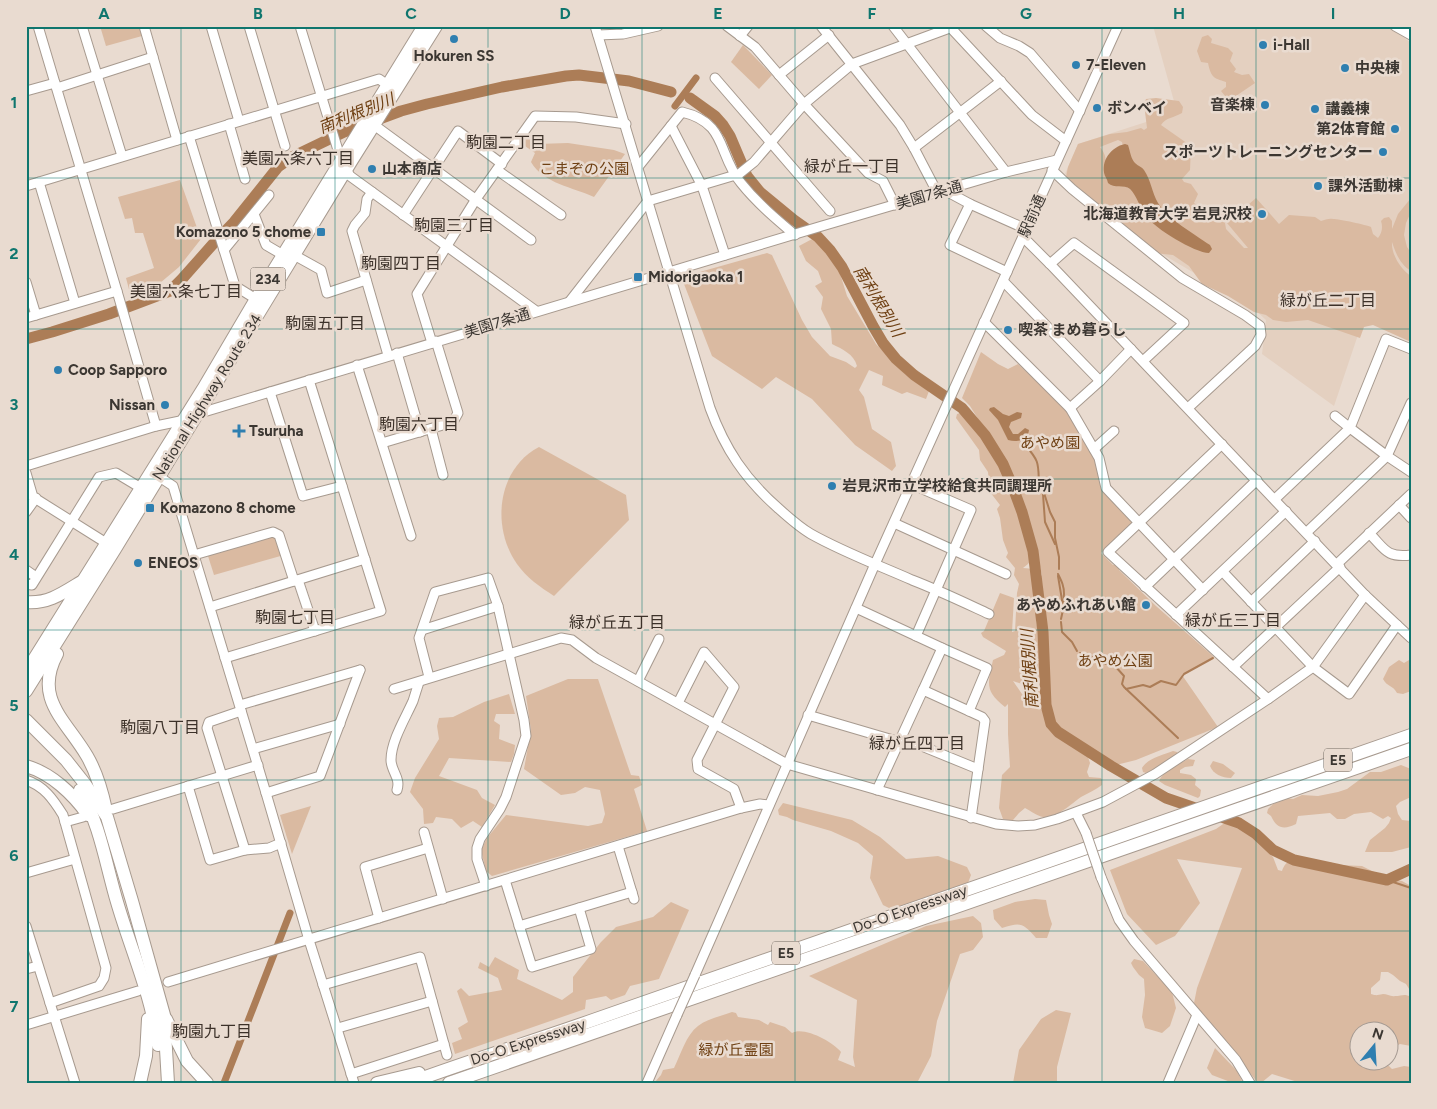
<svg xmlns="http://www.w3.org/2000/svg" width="1437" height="1109" font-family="Figtree,'Noto Sans JP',sans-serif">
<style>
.built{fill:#e4d0c0}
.green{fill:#dabaa1;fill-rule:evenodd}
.water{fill:#ac7d57}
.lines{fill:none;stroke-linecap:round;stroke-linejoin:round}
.stream{stroke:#ac7d57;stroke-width:2}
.canal{stroke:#ac7d57;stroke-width:7}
.river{stroke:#ac7d57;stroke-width:11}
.minor-casing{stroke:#a79a8f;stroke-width:11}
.highway-casing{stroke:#a79a8f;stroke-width:14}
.minor{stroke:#fff;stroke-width:9}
.highway{stroke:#fff;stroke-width:12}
.minor-bridge-casing{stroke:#a79a8f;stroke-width:11;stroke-linecap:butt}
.minor-bridge{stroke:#fff;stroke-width:9}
.grid{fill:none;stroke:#0f766e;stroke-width:1;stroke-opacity:0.55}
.poi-dot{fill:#2f7fb0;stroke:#e9dbd0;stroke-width:2}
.labels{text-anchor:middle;stroke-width:5;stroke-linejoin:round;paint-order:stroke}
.shield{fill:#e9dbd0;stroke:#706861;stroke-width:1}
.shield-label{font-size:14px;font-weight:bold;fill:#3c3732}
.poi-label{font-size:15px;font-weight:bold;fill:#3c3732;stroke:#e9dbd0;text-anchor:start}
.park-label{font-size:15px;fill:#6f4013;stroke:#e9dbd0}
.street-label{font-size:15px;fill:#3c3732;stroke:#e9dbd0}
.water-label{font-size:16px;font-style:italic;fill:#6e3f12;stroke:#e9dbd0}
.neighbourhood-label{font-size:16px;fill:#3c3129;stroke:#e9dbd0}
.neatline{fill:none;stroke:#0f766e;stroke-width:2}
.grid-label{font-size:16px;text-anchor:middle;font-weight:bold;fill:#0f766e}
</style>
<rect width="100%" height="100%" fill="#e9dbd0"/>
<polygon class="built" points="1153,26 1386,26 1398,33 1411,43 1411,337 1364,317 1334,406 1262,354 1266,320 1252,307 1162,254 1065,174 1078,144 1177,112"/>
<g class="green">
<polygon points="100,26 139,26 142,36 106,46"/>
<path d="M1208,35l4,4 -1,4 17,5 5,5 -3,8 6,8 -2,3 8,3 7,-1 6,9 -22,15 -7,-1 -5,-6 5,-4v-5c-13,-4 -15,-5 -18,-19l-7,-1 -4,-11 5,-14z"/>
<polygon points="743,45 772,75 759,89 731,62"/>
<path d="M1156,98l23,3 4,6 -1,6c-8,5 -16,4 -21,12l30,21 -1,24 -8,9 2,3 7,2 7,10 -4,9 4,3 29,10 -2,7 1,6 18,19h4l-21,-25 29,-25 23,26 10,-9 26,2 6,4c4,-1 8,-3 12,-2 6,0 34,6 38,8l2,7 5,4c4,-5 5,-11 3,-17l3,-3 5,-1 3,4v8l6,-15 13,-16v14l-5,11 -2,12 3,12 4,6v18c-11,-7 -15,-17 -19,-29 -1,12 9,28 19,34v66l-38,-17 -9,2 -4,11 -52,-18 -22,2 -13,-2 -7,-5 -12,-3 -26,-16 -26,-12 -13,-18 -16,-11 -19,-2 -88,-76 2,-10 10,-23 32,-10 17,-2 14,-4 3,2 3,-2 -3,-24 2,-5zM1118,140l4,2 1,5 40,66c-10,-7 -51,-35 -55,-44 -4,-9 0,-12 -8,-22z"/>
<path d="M526,137l11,7 31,-1 46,7 11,4 -31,43c-21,-10 -50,-13 -63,-35l4,-9 -13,-9z"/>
<polygon points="180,180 201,239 179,267 160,283 130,293 126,278 154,268 143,233 135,233 132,218 125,219 118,197"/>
<path d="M814,238l24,29 9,29 29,48 29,30 24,17 -3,8 -19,-7 -5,2 -20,-9 1,-9 -14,-6 -10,20 5,7 8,32 19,13 5,24 -4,5 -37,-26 -43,-46 -36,-22 -14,12 -50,-33 -28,-72 5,-9 78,-22 5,2 30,65 10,17 18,19 16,6 9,6 2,-2c-3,-12 -15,-17 -25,-22l-1,-15 -10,-20 2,-12 -8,-11 7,-4 -4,-11 -12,-10 -7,-15z"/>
<path d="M981,352l17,12 10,5 10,-5 50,47 29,47 7,31 30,32 -33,32 12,12h3l3,2v3l37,36 58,51 -32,18 36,52 -82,33 -20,5 -54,-35 -8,-9 -5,-13 -4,-22 2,-36 -1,-30 -4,-38 1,23 -7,15 6,36 -3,25 -5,4 -5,-2 -7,1 -9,-3 9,13 5,1 10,-5 5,2v12l-7,3 6,2 4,4 1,10 11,13 30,18 3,9 -3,9 2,5 12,1 1,2v5c-7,5 -14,8 -21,12 -10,7 -25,22 -38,20 -6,-1 -12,-6 -18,-9l-6,5 -6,7h-6l-4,-1 -4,-11 3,-33 8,-8 -2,-33v-30l-3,3c-21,-16 -17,-24 -12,-47l11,-5 2,-4 -23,-14 -2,-4 3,-2 16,-38 14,5 -2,34 3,-1 2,-38 2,-9 -5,-9 1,-7 -9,-11 2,-4 -5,-13 -3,-22 -3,-9 3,-4 -10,-13 -2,-20 -8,-12 -1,-10 -23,-32 1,-4 7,-2 19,18 27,40 -40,-64 -8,-8zM1032,536l5,16 5,24c-6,-5 -10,-8 -19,-8l5,-4 7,-10z"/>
<path d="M539,447l87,48 3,25 -75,76c-14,-9 -27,-18 -37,-32 -26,-37 -20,-95 22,-117z"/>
<polygon points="271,536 278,537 284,555 214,575 208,556"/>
<path d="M1399,660l5,3 5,-3 2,1v30l-8,3 -6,-1c-4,-8 -10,-6 -14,-14l6,-12z"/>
<polygon points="568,679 598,679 631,775 639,776 642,785 634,789 647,831 492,876 486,871 481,850 487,838 506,815 588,826 602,823 605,814 600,790 585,787 575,793 561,795 524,769 531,730 526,696"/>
<polygon points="509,694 515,714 496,714 494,721 500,725 499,739 515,745 514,754 511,762 449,758 439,776 477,790 482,798 495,805 482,827 473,821 461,828 452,819 436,817 433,823 424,824 423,809 410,792 415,778 439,739 437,726 439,718 453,717 484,702"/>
<path d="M1173,751l4,1 1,2 -10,8 -22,11 -3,-1 -1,-4c6,-10 21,-13 31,-17z"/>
<path d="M1188,759l7,1 -2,6 -8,1 -5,3v3l11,2 5,4 -1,6 6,5 -1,6 -2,2 -33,-13 -6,-4c5,-11 19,-16 29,-22z"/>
<path d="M1213,761l10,3 12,9 -4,5c-9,0 -18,-4 -21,-12z"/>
<path d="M1401,765l10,4v28l-11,5 -4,4 2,8 4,6 9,1v26l-19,5h-27l5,-12 15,-12 4,-5 2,-5 -3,-2 -5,3 -12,-7 -17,2 -9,5h-8l-7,-6 -32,3 -2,8c-12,6 -19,5 -25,-8l-4,-3 1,-4 5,-5 14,-6 6,1 9,-4 16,1 20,-4 9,-3 23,-17h11z"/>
<polygon points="783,803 852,820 880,837 906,859 938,856 967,867 971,875 968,883 898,908 891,909 883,905 870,878 873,856 858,843 831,831 793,820 787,817 779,815 778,810"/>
<polygon points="311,806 292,854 280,815"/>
<path d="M1226,822l14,3 19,13 2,7 12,12 5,13 4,1c4,-11 8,-10 19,-12l8,8 8,-4 12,-1 10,3 23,1 24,12 16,3 9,5v106l-5,-8 -6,-3 -7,-6 -5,-3h-7l-1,8 -9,8v6c6,2 6,1 12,0 4,0 8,3 12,2 7,0 9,-3 16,1v49l-11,-2 -10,5v-17h-30v30h25l7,7 12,-3 7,1v16h-110l-29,-9 -11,9h-3l-64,-80 3,-15 45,-120 -65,-9 23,44 -25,33 -19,9 -29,-31 -17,-44 106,-41z"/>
<path d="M1035,899l11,1 3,15 3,9 -5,14h-11c-13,-15 -15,-16 -34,-10l-8,-9 -1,-9 22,-8z"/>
<polygon points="671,902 689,910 659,979 630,986 625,995 611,1000 606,996 586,1000 585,1009 455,1054 452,1043 462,1039 458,1028 468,1022 457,991 461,988 469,996 502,990 498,978 478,968 480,962 489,967 495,957 519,970 517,979 562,1000 573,992 573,977 601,942 616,927 653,917"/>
<path d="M973,916l8,7 2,14 -10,13 -13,4 -23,67 -6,35 -14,27h-23l-3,-2 -4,2h-233l7,-8 2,-5 11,-2c7,-14 12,-33 24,-42 9,-7 23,-10 34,-14l4,1 2,4 21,3 9,5 2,-3 15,5 7,6c12,-7 41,9 49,19l-3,8 17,7 -2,-10 4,-57 -48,-24 117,-50z"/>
<polygon points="1134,959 1143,961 1172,992 1176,1008 1170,1026 1162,1033 1145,1028 1142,1017 1145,995 1144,979 1139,975 1133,967 1131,963"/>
<polygon points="1056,1010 1071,1013 1057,1067 1057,1083 1013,1083 1019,1050 1041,1019"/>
<polygon points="1215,1048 1237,1071 1243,1083 1233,1083 1212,1075 1207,1068"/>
</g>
<g class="water">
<path d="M1125,144l3,1c2,6 3,14 7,18 3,3 7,4 9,7 7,10 8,23 14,33 10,16 36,31 52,42l2,4 -3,4c-14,0 -55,-25 -63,-37 -6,-8 -9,-20 -16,-27 -6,-5 -16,0 -22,-6 0,-1 -2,-6 -3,-7 -5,-15 6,-29 20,-32z"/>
<path d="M994,407l9,7 6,2 8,-4 5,1 -1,5 -10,4 -2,5 4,7h5l7,-6 4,2c-1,10 -11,13 -21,10l-10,-20 -9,-10 1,-2z"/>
</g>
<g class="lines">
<g class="stream">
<path d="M1026,446c14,16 12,18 13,38"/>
<polyline points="1041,488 1045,496 1050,512 1055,522 1055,538 1059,557 1059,569"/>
<polyline points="1043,494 1045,522 1055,544"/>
<path d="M1058,574c4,8 6,12 6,20 -1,4 1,8 0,12 -1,4 -2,8 -3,13"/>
<polyline points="1058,576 1063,606"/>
<polyline points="1061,622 1062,632 1072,642 1077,651"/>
<polyline points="1080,653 1094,657 1104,664 1111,664"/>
<polyline points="1115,666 1124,676 1122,684 1124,687 1178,738"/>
<polyline points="1126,689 1143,685 1150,687 1161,681 1176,685 1184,674 1213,658"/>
<polyline points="1387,880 1411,888"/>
</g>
<g class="canal">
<polyline points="675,106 696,78"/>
<polyline points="224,1083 290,913"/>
</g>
<g class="river">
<polyline points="690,98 715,116 723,125 730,136 747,176 760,192 794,220 818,237 830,250 842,267 873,326 883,343 896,359 914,375 962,408 985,435 1003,464 1012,485 1022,512 1033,551 1043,632 1046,705 1051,724 1058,732 1111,766 1166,798 1239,823 1256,834 1273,850 1294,860 1387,880 1411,869"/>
<polyline points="26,339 52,332 109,314 170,291 182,279 213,244 234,222 278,167 292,157 344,132 401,111 427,104 502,87 566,76 579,75 629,81 671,92"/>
</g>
<g class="minor-casing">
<g id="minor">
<polyline points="38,26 119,298 156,426"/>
<polyline points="82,26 122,156"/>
<polyline points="144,26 177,140"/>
<polyline points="211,26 239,121"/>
<polyline points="249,26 285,146"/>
<polyline points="300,26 341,160 350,176 536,311"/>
<path d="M595,26l115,382c15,41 35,71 68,100 10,9 21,19 33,26 32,18 67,31 101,46 26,10 51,22 77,34"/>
<polyline points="727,26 755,47 804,104 868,173 883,181 895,205"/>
<polyline points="821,26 900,125 914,148 937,192"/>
<polyline points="893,26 1006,172"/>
<polyline points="949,26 1032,115 1066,141"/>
<polyline points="986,26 1000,38 1019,46 1030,53 1080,111"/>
<polyline points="1395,26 1411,35"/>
<polyline points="598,35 623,34 658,26"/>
<polyline points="740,36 748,26"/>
<polyline points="779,75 829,35"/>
<polyline points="715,78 830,211"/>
<polyline points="57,88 153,57"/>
<polyline points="26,91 55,83"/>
<polyline points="229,124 245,179"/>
<polyline points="374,125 531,240"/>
<polyline points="671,126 702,186 725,255"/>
<polyline points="189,136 235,286 261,302"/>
<polyline points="914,148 1001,81"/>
<path d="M638,167l44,-55c46,11 35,42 59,71 16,20 35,36 54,52"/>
<polyline points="497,170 561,215"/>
<polyline points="1052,170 1072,189 1182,278 1245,315 1260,326 1261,335 1255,346 1188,408"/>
<polyline points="39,182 75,303"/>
<polyline points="26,186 379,79 392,88"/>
<polyline points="944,190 970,204 1026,229"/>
<polyline points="372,192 367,199 365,213 355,225 352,231 388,355"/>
<polyline points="970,204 950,245 1007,272"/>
<polyline points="254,214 266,245 283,255 294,255 321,270 327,293 366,280"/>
<polyline points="403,215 458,131 502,164"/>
<polyline points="1023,237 1050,264 1365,595 1411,638"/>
<polyline points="224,250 269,195"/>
<polyline points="1050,264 1074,243 1184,323 1143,361"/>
<polyline points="1003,281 1100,381"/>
<polyline points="26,282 36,315"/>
<polyline points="570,301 648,201 739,174 754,162 804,104 852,64 955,26"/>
<polyline points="26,318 117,291"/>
<polyline points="984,322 1070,408 1099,458 1106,488 1203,590"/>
<polyline points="432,343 417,294 476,199 535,116 576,117 626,124"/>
<polyline points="1411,349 1386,339 1350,428 1387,456 1411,403"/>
<polyline points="397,353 420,432"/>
<polyline points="357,365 411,536"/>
<polyline points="270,392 303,496 342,486"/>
<polyline points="1070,408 1100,381 1131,349"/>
<polyline points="197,414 822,226 1006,172 1057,160"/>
<polyline points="431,429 443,475"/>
<polyline points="382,443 453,422 458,413 436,341"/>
<polyline points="1222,444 1108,552 1268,699"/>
<polyline points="1094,449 1114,431"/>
<polyline points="26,466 156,426 185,420"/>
<polyline points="26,473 33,497 111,546"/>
<polyline points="155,474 173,486 266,793 309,940 354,1083"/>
<polyline points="911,484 971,510 916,636"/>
<polyline points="1275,499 1350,428 1335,416"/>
<polyline points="1399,505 1411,518"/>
<polyline points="26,512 36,498"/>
<polyline points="894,523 1006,574"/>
<polyline points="1307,532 1387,456 1411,472"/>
<path d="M1369,533c16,16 17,25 42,22"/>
<polyline points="194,555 273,532 279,535 294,581"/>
<polyline points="1337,564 1411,494"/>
<polyline points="26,570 36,577"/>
<polyline points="1223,572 1313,667 1349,694 1397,625"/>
<polyline points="298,580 315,631"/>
<polyline points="26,584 32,585 99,477 116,473 141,488"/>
<polyline points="1145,587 1257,480"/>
<polyline points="1251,602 1315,541"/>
<polyline points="210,607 365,559"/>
<polyline points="856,608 942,648 923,690"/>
<polyline points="1176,615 1286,511"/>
<polyline points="422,630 498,606"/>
<polyline points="942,648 987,668 969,711"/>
<polyline points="225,658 381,611 309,380"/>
<polyline points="1233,667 1340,567"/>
<polyline points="429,677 419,638 435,592 488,578 498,606 524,720 526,736 506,797 500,809 480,839 477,848 477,859 486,886"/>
<polyline points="638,681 659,639"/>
<polyline points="394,689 561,638 572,640 596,658 787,764 996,824 1018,826 1035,825 1057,819 1103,802 1155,774 1268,699 1313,667 1365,595"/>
<polyline points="678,703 704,652 734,687 697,760 698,769 734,789 741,808"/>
<polyline points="240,705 360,670"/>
<polyline points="241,711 209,722 207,728 245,850"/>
<polyline points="808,715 900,742"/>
<polyline points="902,738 978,769"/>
<polyline points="253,749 340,724"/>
<path d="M26,780c18,6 27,19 37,35l43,153 -2,10 -5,8 -49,17"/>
<polyline points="188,786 210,860 245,850 269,848 281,843"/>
<path d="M397,790c4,-12 -6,-19 -6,-30 0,-19 15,-43 22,-59 2,-6 4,-13 6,-19"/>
<polyline points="877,790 923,690 982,717 985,721 971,818"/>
<polyline points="266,793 320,776 360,670"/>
<polyline points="113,809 258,765"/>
<polyline points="1076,813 1086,833"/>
<polyline points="65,822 83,817"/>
<polyline points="424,832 443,899"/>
<polyline points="618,846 634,899"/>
<polyline points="26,873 75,859"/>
<polyline points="1101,877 1119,920 1134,941 1236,1060 1250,1083"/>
<polyline points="505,880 532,967 591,949 579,908"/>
<polyline points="379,918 365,867 428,848"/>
<polyline points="26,926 75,1083"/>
<polyline points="519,926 632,892"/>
<polyline points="26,969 38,966"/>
<polyline points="695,975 875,564 1118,26"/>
<polyline points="168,982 741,808 760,804 769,805"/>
<polyline points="323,985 420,957 447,1055"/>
<polyline points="26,1025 138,991"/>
<polyline points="338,1028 432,1001"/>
<polyline points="351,1074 444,1044"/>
<polyline points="647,1083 677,1015"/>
<polyline points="1168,1083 1197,1015"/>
</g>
</g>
<g class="highway-casing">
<g id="highway">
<path d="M26,602c22,2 37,-9 55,-20"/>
<path d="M57,654c-24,45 9,66 30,102 10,17 15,35 19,54"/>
<polyline points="26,672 203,389 256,299 424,26"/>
<polyline points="26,691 115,549 352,160 436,26"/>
<polyline points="26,720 66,760 85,784 107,817 132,901 164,1015 168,1083"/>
<path d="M26,766c25,7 47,28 62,49"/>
<path d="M80,790c20,34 26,75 37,112 14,48 35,94 41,143"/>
<polyline points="166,1019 187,1061 207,1083"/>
<polyline points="140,1083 146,1056 148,1019"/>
<polyline points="377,1083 419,1073"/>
<path d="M409,1083c62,-23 125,-42 187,-64 271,-95 543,-189 815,-284"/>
<polyline points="449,1083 1411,749"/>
</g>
</g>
<use href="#minor" class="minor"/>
<use href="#highway" class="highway"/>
<g class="minor-bridge-casing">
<g id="minor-bridge">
<polyline points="1086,833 1101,877"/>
<polyline points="677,1015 695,975"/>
</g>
</g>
<use href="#minor-bridge" class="minor-bridge"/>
</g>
<path class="grid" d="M181,26v1057M335,26v1057M488,26v1057M642,26v1057M795,26v1057M949,26v1057M1102,26v1057M1256,26v1057M26,178h1385M26,329h1385M26,479h1385M26,630h1385M26,780h1385M26,931h1385"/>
<g class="poi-dot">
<circle cx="454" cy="39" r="5"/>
<circle cx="1263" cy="45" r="5"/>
<circle cx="1076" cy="65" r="5"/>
<circle cx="1345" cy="68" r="5"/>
<circle cx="1265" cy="105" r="5"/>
<circle cx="1097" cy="108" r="5"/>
<circle cx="1315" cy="109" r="5"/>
<circle cx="1395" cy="129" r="5"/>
<circle cx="1383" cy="152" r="5"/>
<circle cx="372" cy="169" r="5"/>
<circle cx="1318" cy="186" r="5"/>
<circle cx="1262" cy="214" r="5"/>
<rect x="316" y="227" width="10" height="10" rx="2.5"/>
<rect x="633" y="272" width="10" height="10" rx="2.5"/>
<circle cx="1008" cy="330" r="5"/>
<circle cx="58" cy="370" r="5"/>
<circle cx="165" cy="405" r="5"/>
<path d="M236.5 423.5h5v5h5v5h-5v5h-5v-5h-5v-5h5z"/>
<circle cx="832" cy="486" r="5"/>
<rect x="145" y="503" width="10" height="10" rx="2.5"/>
<circle cx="138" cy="563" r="5"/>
<circle cx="1146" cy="605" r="5"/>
</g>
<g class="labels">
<g class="shield">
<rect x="250.5" y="267.5" width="35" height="23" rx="4"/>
<rect x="1324" y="748.5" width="28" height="23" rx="4"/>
<rect x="772" y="941.5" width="28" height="23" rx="4"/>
</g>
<g class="shield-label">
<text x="268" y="284">234</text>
<text x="1338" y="765">E5</text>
<text x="786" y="958">E5</text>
</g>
<g class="poi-label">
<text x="1273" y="50">i-Hall</text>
<text x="454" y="61" text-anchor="middle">Hokuren SS</text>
<text x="1086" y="70">7-Eleven</text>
<text x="1355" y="73">中央棟</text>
<text x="1255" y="110" text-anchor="end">音楽棟</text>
<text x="1107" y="113">ボンベイ</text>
<text x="1325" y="114">講義棟</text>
<text x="1385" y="134" text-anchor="end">第2体育館</text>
<text x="1373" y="157" text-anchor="end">スポーツトレーニングセンター</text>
<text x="382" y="174">山本商店</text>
<text x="1328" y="191">課外活動棟</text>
<text x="1252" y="219" text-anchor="end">北海道教育大学 岩見沢校</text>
<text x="311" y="237" text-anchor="end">Komazono 5 chome</text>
<text x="648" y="282">Midorigaoka 1</text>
<text x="1018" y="335">喫茶 まめ暮らし</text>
<text x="68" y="375">Coop Sapporo</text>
<text x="155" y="410" text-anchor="end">Nissan</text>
<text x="249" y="436">Tsuruha</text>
<text x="842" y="491">岩見沢市立学校給食共同調理所</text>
<text x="160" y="513">Komazono 8 chome</text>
<text x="148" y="568">ENEOS</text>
<text x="1136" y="610" text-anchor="end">あやめふれあい館</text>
</g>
<g class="park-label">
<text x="584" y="174">こまぞの公園</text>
<text x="1050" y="448">あやめ園</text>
<text x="1115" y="666">あやめ公園</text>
<text x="736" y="1055">緑が丘霊園</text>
</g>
<g class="street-label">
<text transform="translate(929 195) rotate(-16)" y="5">美園7条通</text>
<text transform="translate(1032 216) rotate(-66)" y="5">駅前通</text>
<text transform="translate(497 323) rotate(-17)" y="5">美園7条通</text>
<text transform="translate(207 397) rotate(-58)" y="5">National Highway Route 234</text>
<text transform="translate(910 909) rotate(-19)" y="5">Do-O Expressway</text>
<text transform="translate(528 1042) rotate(-18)" y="5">Do-O Expressway</text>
</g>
<g class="water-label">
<text transform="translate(356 113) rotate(-22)" y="6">南利根別川</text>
<text transform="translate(879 301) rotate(59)" y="6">南利根別川</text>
<text transform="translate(1029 669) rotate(-94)" y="6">南利根別川</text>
</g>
<g class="neighbourhood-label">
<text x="506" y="148">駒園二丁目</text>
<text x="298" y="164">美園六条六丁目</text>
<text x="852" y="172">緑が丘一丁目</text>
<text x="454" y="231">駒園三丁目</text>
<text x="401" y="269">駒園四丁目</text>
<text x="186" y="297">美園六条七丁目</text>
<text x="1328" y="306">緑が丘二丁目</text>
<text x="325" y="329">駒園五丁目</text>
<text x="419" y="430">駒園六丁目</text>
<text x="295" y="623">駒園七丁目</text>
<text x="1233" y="626">緑が丘三丁目</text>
<text x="617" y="628">緑が丘五丁目</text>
<text x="160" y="733">駒園八丁目</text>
<text x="917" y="749">緑が丘四丁目</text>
<text x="212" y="1037">駒園九丁目</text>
</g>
</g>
<rect width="1437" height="1109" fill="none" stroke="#e9dbd0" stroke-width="55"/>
<g transform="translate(1374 1046) rotate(18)"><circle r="24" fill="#e9dbd0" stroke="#a49991"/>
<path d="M0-4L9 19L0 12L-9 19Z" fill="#2f7fb0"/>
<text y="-8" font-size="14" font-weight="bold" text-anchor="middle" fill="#3c3732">N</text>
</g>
<rect x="28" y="28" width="1382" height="1054" class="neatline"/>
<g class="grid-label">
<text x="104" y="19">A</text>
<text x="258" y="19">B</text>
<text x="411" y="19">C</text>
<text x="565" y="19">D</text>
<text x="718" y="19">E</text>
<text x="872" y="19">F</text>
<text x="1026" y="19">G</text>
<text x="1179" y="19">H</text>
<text x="1333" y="19">I</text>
<text x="14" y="108">1</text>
<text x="14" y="259">2</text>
<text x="14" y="410">3</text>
<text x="14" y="560">4</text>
<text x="14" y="711">5</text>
<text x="14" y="861">6</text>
<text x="14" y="1012">7</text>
</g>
</svg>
